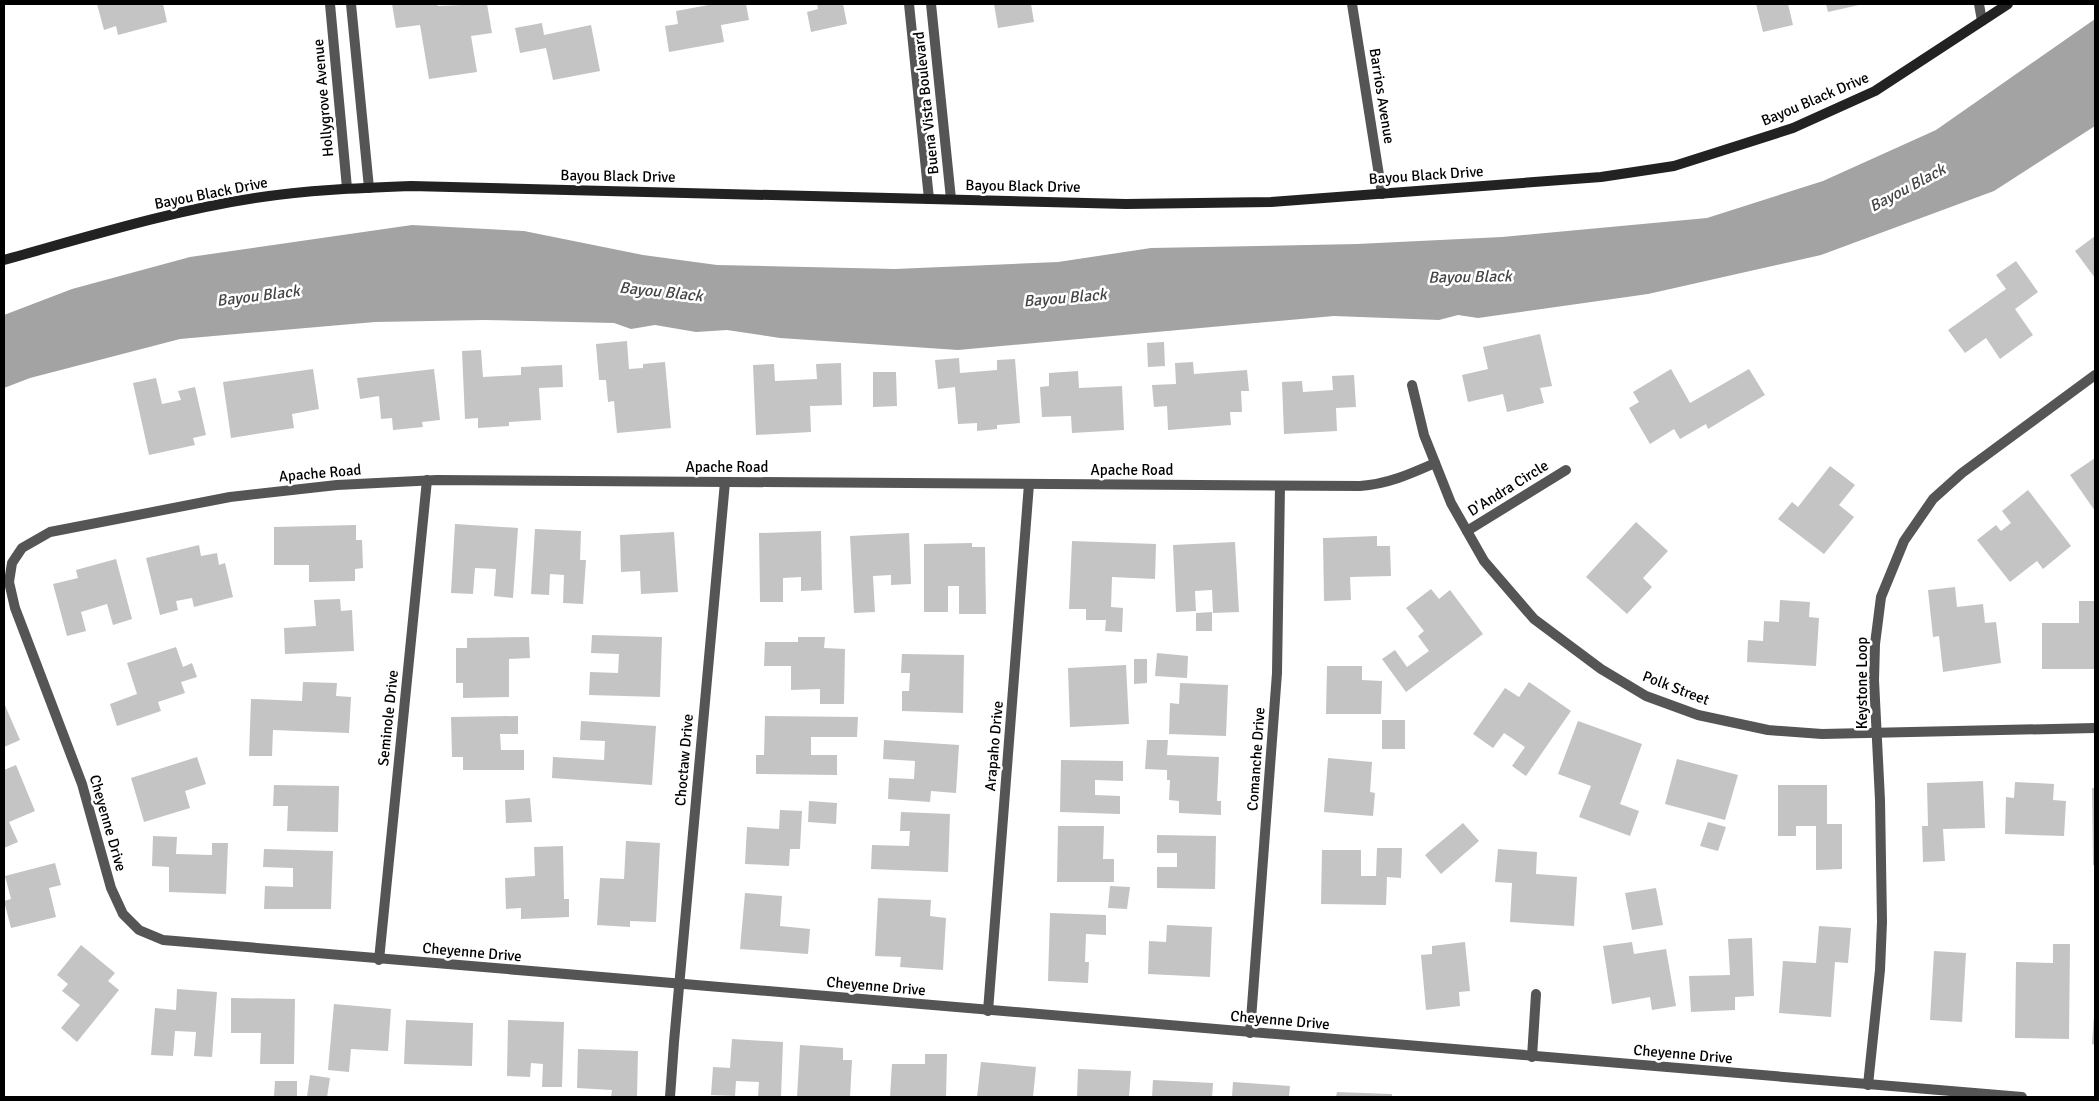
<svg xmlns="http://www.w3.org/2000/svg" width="2099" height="1101" font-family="Signika,sans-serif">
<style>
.water{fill:#a3a3a3}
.building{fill:#c4c4c4}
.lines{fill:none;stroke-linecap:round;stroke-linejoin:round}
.street{stroke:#555;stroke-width:10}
.secondary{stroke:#222;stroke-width:10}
.labels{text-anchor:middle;stroke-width:5;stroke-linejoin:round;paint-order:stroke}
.street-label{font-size:15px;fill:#000;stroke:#fff}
.water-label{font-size:16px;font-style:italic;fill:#444;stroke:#fff}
</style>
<rect width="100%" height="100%" fill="#fff"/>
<polygon class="water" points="2095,19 2095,126 1994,191 1821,255 1648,294 1478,318 1458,315 1439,320 1334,316 958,350 780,338 727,330 696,332 655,325 631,329 614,323 485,320 375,322 180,339 30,378 4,388 4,315 72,289 190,257 412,225 524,231 643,255 717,265 895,269 1058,262 1151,248 1357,244 1502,237 1707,218 1823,181 1936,130"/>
<g class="building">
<polygon points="97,4 163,4 167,22 118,35 116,26 104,30"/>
<polygon points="392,4 437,4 438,6 487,4 492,33 471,36 477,72 429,79 420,25 396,28"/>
<polygon points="714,4 746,4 749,20 721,25 724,42 669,52 665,26 678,24 676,11"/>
<polygon points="817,4 843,4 847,24 811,32 807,12 818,9"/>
<polygon points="994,4 1031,4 1034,22 998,28"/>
<polygon points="1756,4 1788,4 1793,25 1763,32"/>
<polygon points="1826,4 1859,4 1859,5 1828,12"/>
<polygon points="542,23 544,35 591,25 600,71 553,80 546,48 520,53 515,28"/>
<polygon points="2095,236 2095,278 2075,251"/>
<polygon points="2016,261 2038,292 2015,309 2033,335 2000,359 1986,338 1965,353 1948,330 2006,289 1996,275"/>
<polygon points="1540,334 1552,386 1540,388 1544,403 1507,412 1503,394 1468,402 1462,375 1488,369 1483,347"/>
<polygon points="627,341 629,369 643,368 643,364 665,362 671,428 617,433 614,401 608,402 606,380 599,380 596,344"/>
<polygon points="1164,342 1165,366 1148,367 1147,343"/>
<polygon points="481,350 483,377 521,375 521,367 562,365 563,387 539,388 541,420 509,422 509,426 478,428 478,418 465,419 462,351"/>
<polygon points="959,358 960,373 997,370 997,360 1015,359 1020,423 997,425 997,429 977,431 977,423 958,424 955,387 938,389 935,360"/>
<polygon points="1193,362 1194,374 1247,370 1249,391 1241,391 1242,412 1230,412 1231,425 1168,430 1167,406 1154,407 1152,385 1176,384 1175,363"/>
<polygon points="841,363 842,405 810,406 811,432 756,435 753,365 774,364 775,381 817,379 816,364"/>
<polygon points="313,369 319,409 292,414 294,428 231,438 223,382"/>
<polygon points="434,369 440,420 422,422 423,427 393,430 392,418 381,419 379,396 360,399 357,378"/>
<polygon points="1671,369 1690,403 1749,369 1765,395 1708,429 1706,424 1680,439 1674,429 1650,444 1629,408 1639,402 1633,392"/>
<polygon points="1078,371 1079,388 1122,386 1124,430 1072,433 1071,416 1042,417 1040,387 1049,386 1049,373"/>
<polygon points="873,372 896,372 897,406 873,407"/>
<polygon points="1354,375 1356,407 1336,408 1337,431 1284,434 1282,382 1302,381 1303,392 1333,390 1332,376"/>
<polygon points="156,378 162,404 181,400 178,391 195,387 206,435 193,438 195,445 149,455 133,383"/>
<polygon points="2095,458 2095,511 2070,475"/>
<polygon points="1830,466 1855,485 1839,505 1854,517 1824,554 1778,519 1792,502 1798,507"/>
<polygon points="2028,490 2071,546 2043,569 2037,561 2010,582 1977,540 1996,525 2001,531 2011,523 2002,511"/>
<polygon points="1636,522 1668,551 1643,578 1652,587 1627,614 1586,577"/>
<polygon points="455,524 518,528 513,598 494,596 496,569 475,568 473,594 451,593"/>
<polygon points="356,525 356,540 362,540 363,568 355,569 355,581 309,582 309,565 274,565 274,527"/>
<polygon points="535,529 581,531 580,560 586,560 583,604 563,603 564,575 550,574 549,595 531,594"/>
<polygon points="821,531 822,590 801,591 801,577 783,578 783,602 760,602 759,533"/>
<polygon points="674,532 678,592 641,594 640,571 621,572 620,535"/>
<polygon points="909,533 911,584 891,585 891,575 873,576 875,612 854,613 850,536"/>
<polygon points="1377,536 1377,546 1390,546 1391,576 1350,577 1351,600 1324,601 1323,538"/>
<polygon points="1072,541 1156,544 1155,579 1112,577 1111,607 1123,608 1122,632 1105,631 1106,620 1086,620 1086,609 1069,609"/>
<polygon points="1235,542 1239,612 1213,613 1212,590 1195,591 1196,611 1176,612 1173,545"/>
<polygon points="972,543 972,547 985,547 986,614 959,614 959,586 948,586 948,612 924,612 924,544"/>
<polygon points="199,545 201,556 217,553 219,565 225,563 233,597 194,607 192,598 176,601 178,610 160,615 146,558"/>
<polygon points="116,559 132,619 113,625 107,604 81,612 86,631 67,636 53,584 78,578 76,570"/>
<polygon points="1955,587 1957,607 1983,604 1985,623 1996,622 2001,663 1943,672 1939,636 1933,637 1928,590"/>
<polygon points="1431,589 1439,599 1450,590 1483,634 1406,692 1382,659 1395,650 1407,667 1429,651 1418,636 1424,631 1406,608"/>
<polygon points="340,599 341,611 352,610 354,651 285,654 284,628 316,626 314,600"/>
<polygon points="1780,600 1810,602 1809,617 1819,618 1816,666 1747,662 1748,640 1763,641 1764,621 1779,622"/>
<polygon points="2079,601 2095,601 2095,669 2042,669 2042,623 2079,623"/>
<polygon points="1212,612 1212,631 1196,631 1196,613"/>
<polygon points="592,635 662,637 660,697 589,695 590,672 618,673 619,654 591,653"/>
<polygon points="529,637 530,658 509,659 509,697 463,698 463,683 456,683 456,648 467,648 467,638"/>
<polygon points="798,637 825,637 824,648 845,649 844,704 820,704 820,689 791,690 791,666 764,666 765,642 798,642"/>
<polygon points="176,647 183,667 192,663 197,677 181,682 185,693 158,702 161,711 117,726 110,704 137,694 127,663"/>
<polygon points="1157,653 1188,656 1187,678 1155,676"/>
<polygon points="902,654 964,655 963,713 902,711 902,691 909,691 910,673 901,673"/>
<polygon points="1134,659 1147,659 1147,683 1134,684"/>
<polygon points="1126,665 1129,724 1070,727 1068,668"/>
<polygon points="1327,666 1362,666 1362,680 1382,681 1381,714 1326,714"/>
<polygon points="303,682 337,683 336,696 351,697 349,733 273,730 272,756 249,756 251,699 302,701"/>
<polygon points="1529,682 1571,711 1526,776 1512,766 1525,747 1504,733 1493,748 1473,734 1505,688 1519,697"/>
<polygon points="1180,683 1228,685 1226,736 1169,734 1170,703 1179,704"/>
<polygon points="4,703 20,740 4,747"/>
<polygon points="518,716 518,734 500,734 501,750 524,750 524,770 463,770 463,757 452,757 451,717"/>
<polygon points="765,716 858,717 857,737 811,737 811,755 837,755 837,775 756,774 756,755 764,755"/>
<rect x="1382" y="720" width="23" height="29"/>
<polygon points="581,721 656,726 652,785 552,778 553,757 604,760 605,741 580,740"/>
<polygon points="1578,721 1642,744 1620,804 1639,811 1630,836 1579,817 1591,786 1558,774"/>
<polygon points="884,740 959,745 956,793 931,791 930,802 888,799 889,778 914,779 915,761 883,759"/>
<polygon points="1147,740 1168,740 1167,755 1219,757 1217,801 1221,801 1221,815 1179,813 1179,801 1169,800 1170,780 1167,780 1167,770 1145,769"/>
<polygon points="197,757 206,784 185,791 190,808 144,822 131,778"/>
<polygon points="1328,758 1372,762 1370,792 1375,793 1373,816 1324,812"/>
<polygon points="1677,759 1738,775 1725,820 1665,804"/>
<polygon points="1061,760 1123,761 1123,781 1095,780 1095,795 1120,796 1120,814 1060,812"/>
<polygon points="16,765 35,811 9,822 18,842 4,848 4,770"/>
<polygon points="1983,781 1985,828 1943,829 1945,861 1923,862 1922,826 1928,826 1927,783"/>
<polygon points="2015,782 2054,784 2053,800 2066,801 2064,836 2005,834 2006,797 2014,798"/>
<polygon points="274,785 339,786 338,832 287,831 288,806 273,806"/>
<polygon points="1778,785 1827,785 1827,824 1842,824 1842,869 1816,870 1816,826 1796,826 1796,836 1778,836"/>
<polygon points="2092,788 2095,788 2095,865 2093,865"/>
<polygon points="530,798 532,822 506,823 505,800"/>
<polygon points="809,801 837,803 836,824 808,822"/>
<polygon points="780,810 802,811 800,849 790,849 789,866 745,864 747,827 779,829"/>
<polygon points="901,812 950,814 948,872 871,869 872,845 909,846 910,831 900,831"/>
<polygon points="1708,822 1726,827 1718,851 1700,846"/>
<polygon points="1463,823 1479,841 1441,874 1425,855"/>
<polygon points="1058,826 1104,826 1103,859 1114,859 1114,882 1057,882"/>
<polygon points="1157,835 1216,836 1215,889 1157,888 1157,867 1177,867 1177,853 1157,853"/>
<polygon points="153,836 177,837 176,854 212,855 212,843 228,843 226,894 169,892 169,867 152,866"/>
<polygon points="626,841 660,843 656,922 630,921 630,927 597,925 600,878 624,879"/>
<polygon points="563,846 564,899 569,899 569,917 521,919 521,908 506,909 505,878 535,876 534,847"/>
<polygon points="1377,848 1402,848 1401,878 1387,877 1386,905 1321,904 1322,850 1361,850 1361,876 1376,876"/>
<polygon points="264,849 333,851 331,909 264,909 265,886 293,887 293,868 263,867"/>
<polygon points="1498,849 1537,852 1536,874 1577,877 1574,926 1510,922 1512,883 1495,882"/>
<polygon points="55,863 61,885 49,888 56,917 11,928 4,901 11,899 5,876"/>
<polygon points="1110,886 1130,887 1127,909 1108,908"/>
<polygon points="1656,888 1663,925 1632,930 1625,893"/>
<polygon points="745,893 782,896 780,926 810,929 808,954 740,949"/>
<polygon points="878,898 931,900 930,916 946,918 943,970 900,967 901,957 875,956"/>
<polygon points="1050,913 1106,915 1106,935 1086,934 1085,962 1089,962 1088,983 1048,981"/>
<polygon points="1167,925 1212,927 1210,977 1148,974 1149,941 1166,942"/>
<polygon points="1819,926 1851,928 1848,963 1835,962 1831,1017 1779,1013 1783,961 1816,963"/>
<polygon points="1752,938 1754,996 1735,997 1735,1010 1691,1012 1689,976 1730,975 1728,939"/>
<polygon points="1465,942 1470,991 1459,992 1460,1006 1426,1010 1421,955 1432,954 1432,946"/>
<polygon points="1632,942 1634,954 1666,949 1676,1006 1652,1010 1650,997 1612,1004 1603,946"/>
<polygon points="2053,944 2070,944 2069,1039 2015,1038 2016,962 2053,963"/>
<polygon points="81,945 115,973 108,981 119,990 77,1042 61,1028 80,1005 62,991 68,984 57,975"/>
<polygon points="1934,951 1966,953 1962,1022 1930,1020"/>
<polygon points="177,989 217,992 212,1057 194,1056 196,1032 175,1031 173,1056 151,1055 155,1008 176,1010"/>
<polygon points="231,998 295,999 294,1064 260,1064 261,1033 231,1033"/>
<polygon points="334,1004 391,1009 388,1051 351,1049 349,1072 328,1070"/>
<polygon points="2094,1016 2095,1016 2095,1045 2092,1044"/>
<polygon points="406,1020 473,1023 472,1066 404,1064"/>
<polygon points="508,1020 564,1022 562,1087 542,1087 543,1064 531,1063 530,1077 507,1076"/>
<polygon points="732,1039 783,1042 781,1097 758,1097 759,1082 736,1081 735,1096 711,1095 713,1067 730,1068"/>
<polygon points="800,1045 843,1048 843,1060 852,1060 850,1097 797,1097"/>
<polygon points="578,1049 638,1051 637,1097 611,1097 612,1090 577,1088"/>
<polygon points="925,1054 947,1054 946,1097 890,1097 892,1064 925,1064"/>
<polygon points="981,1062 1036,1067 1033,1097 977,1097"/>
<polygon points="1078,1069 1131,1071 1129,1097 1077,1097"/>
<polygon points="310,1075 330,1078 327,1097 307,1097"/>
<polygon points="1153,1080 1213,1083 1212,1097 1152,1097"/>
<polygon points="275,1081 297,1081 297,1096 274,1096"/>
<polygon points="1233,1082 1290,1086 1289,1097 1232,1097"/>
<polygon points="1337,1092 1392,1094 1392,1097 1336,1097"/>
</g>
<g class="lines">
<g class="street">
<polyline points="330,4 347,188"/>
<polyline points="351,4 369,188"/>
<polyline points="909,4 929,199"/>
<polyline points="931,4 951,199"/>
<polyline points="1352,4 1382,194"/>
<polyline points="1979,4 1982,21"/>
<polyline points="1412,385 1424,435 1451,503 1484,561 1534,619 1601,669 1646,696 1698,715 1768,730 1822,734 2095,728"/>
<path d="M1435,463c-25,11 -47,21 -75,23l-923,-6 -100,5 -107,12 -180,35 -28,16 -10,15 -3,19 6,26 67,176 29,104 12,26 16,16 24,10 1859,157"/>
<polyline points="1467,531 1566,470"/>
<polyline points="379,960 427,480"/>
<polyline points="988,1011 1029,484"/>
<polyline points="1250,1033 1277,673 1280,486"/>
<polyline points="1532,1057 1536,994"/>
<polyline points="1868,1085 1880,970 1882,922 1880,800 1874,680 1875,644 1881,597 1904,541 1933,499 1962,473 2095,375"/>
<polyline points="670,1097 674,1042 725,482"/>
</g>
<path class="secondary" d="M4,260c83,-23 166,-49 251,-62 52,-8 104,-10 156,-12l715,18 145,-2 330,-25 73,-11 119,-38 82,-37 133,-87"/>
</g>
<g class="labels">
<g class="street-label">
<text transform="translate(1382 96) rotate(81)" y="5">Barrios Avenue</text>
<text transform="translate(323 98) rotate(-95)" y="5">Hollygrove Avenue</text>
<text transform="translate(1815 99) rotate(-23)" y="5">Bayou Black Drive</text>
<text transform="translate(926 103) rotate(-96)" y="5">Buena Vista Boulevard</text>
<text transform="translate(1426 175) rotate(-4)" y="5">Bayou Black Drive</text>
<text transform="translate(618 176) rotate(1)" y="5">Bayou Black Drive</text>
<text transform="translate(1023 186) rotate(1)" y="5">Bayou Black Drive</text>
<text transform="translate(211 193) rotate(-11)" y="5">Bayou Black Drive</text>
<text x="727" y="472">Apache Road</text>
<text x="1132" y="475">Apache Road</text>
<text transform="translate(320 473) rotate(-5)" y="5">Apache Road</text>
<text transform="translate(1508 488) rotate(-32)" y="5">D'Andra Circle</text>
<text transform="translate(1862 683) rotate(-90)" y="5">Keystone Loop</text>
<text transform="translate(1676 688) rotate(21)" y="5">Polk Street</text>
<text transform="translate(388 718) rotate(-84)" y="5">Seminole Drive</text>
<text transform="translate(994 746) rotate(-85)" y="5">Arapaho Drive</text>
<text transform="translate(1256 759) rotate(-86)" y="5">Comanche Drive</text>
<text transform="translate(684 760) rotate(-85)" y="5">Choctaw Drive</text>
<text transform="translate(108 823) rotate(74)" y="5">Cheyenne Drive</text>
<text transform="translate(472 952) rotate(5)" y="5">Cheyenne Drive</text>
<text transform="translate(876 986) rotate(5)" y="5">Cheyenne Drive</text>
<text transform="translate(1280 1020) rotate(5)" y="5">Cheyenne Drive</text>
<text transform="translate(1683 1054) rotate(5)" y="5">Cheyenne Drive</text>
</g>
<g class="water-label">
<text transform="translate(1907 187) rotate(-28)" y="6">Bayou Black</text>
<text transform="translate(1470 276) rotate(-1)" y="6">Bayou Black</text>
<text transform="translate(661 291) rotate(6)" y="6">Bayou Black</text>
<text transform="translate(258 295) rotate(-7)" y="6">Bayou Black</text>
<text transform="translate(1065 297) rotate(-5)" y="6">Bayou Black</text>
</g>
</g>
<rect width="2099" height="1101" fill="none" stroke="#000000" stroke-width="10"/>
</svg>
